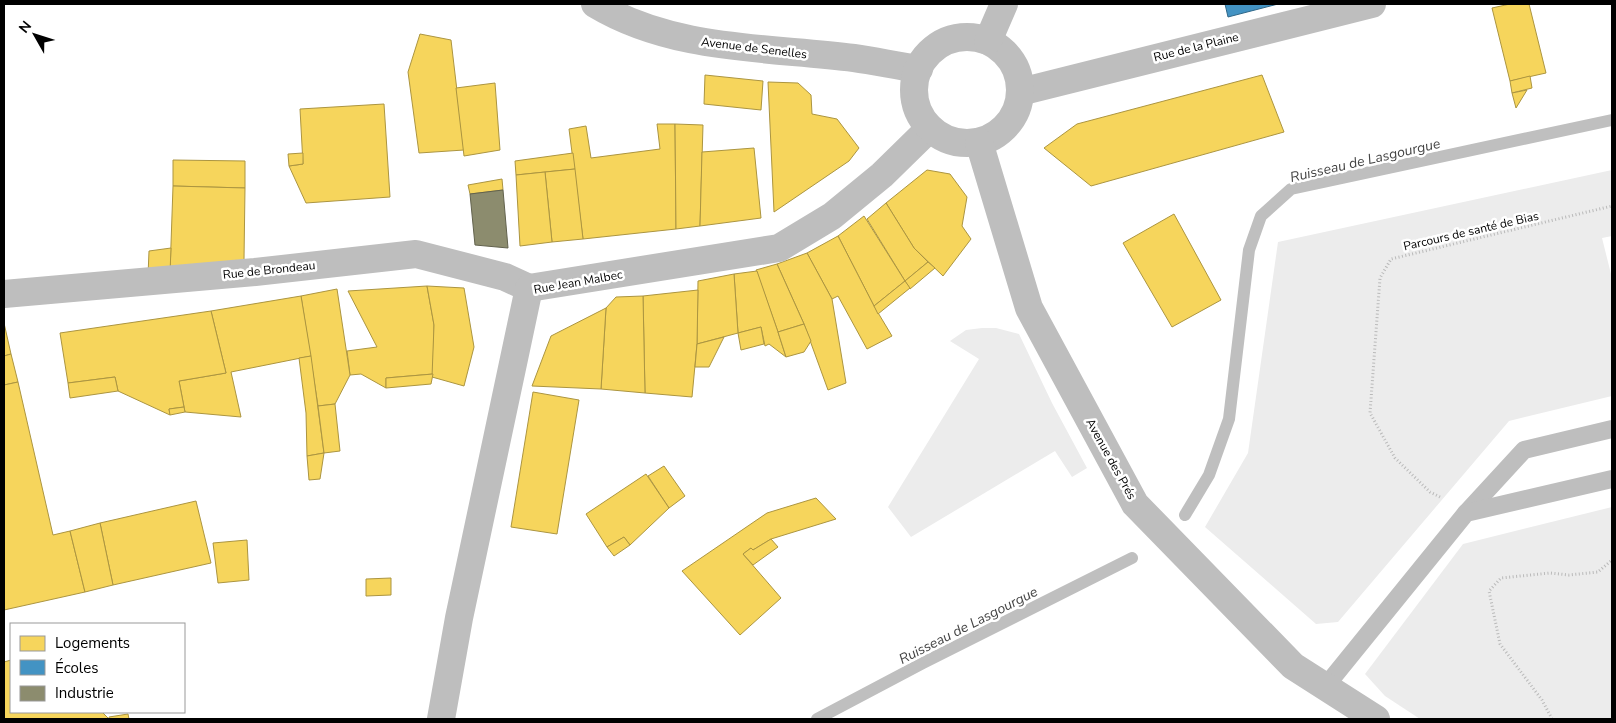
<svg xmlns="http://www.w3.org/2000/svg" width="1616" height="723" font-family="'Nunito Sans',sans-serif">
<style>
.green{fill:#ececec}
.homes{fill:#f6d55c;stroke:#ac9540}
.schools{fill:#4393c3;stroke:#2f6788}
.industry{fill:#8c8c6e;stroke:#62624d}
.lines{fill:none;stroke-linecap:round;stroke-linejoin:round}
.stream{stroke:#bfbfbf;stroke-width:12}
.path{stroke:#b9b9b9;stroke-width:3;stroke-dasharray:1 2.5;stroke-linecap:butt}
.service{stroke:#bebebe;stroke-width:18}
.minor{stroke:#bebebe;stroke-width:28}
.tertiary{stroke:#bebebe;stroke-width:28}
.labels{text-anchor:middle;stroke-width:5;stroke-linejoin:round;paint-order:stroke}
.street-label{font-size:12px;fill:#000;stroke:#fff}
.water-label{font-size:14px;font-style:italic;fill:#444;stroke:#fff}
</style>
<rect width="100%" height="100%" fill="#fff"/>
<g class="green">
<polygon points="1612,170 1612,236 1602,238 1612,278 1612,396 1509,421 1338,622 1316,624 1205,527 1248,453 1278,242"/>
<polygon points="982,328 996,328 1019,334 1052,403 1087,468 1072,477 1055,451 911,537 888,507 979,359 950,341 966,330"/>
<polygon points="1612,507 1612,719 1420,719 1385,696 1365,674 1463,544"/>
</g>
<g class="homes">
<polygon points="1510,4 1529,4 1546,73 1510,81 1492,8"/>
<polygon points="420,34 451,40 464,150 419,153 408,72"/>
<polygon points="705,75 763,81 761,110 704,104"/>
<polygon points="1262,75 1284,132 1091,186 1044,148 1077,124"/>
<polygon points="1530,76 1532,88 1512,93 1510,81"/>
<polygon points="768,82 798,83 811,95 812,114 837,119 859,148 849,161 774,212"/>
<polygon points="495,83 500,150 464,156 456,88"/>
<polygon points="1527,90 1516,108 1512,93"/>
<polygon points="384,104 390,197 306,203 289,166 303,164 300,109"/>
<polygon points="657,124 675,124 676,229 583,239 569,129 586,126 591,158 660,149"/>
<polygon points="675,124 703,125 700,226 676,229"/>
<polygon points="754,148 761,218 700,226 702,152"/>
<polygon points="303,153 303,164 289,166 288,154"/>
<polygon points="573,153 575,169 516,175 515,161"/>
<polygon points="173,160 245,161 245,188 173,186"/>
<polygon points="575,169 583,239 552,242 545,172"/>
<polygon points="927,170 950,174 967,197 962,226 971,239 943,276 914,248 886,203"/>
<polygon points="545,172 552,242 520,246 516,175"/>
<polygon points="502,179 503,190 470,194 468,185"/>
<polygon points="173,186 245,188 244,260 170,273"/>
<polygon points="886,203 914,248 928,262 905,281 867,219"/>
<polygon points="1174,214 1221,300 1172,327 1123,243"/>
<polygon points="864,216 905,281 874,306 838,236"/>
<polygon points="838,236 874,306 892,336 867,349 838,296 832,299 807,253"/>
<polygon points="171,248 170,273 148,276 149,251"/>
<polygon points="807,253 832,299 846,383 828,390 804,324 777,264"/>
<polygon points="928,262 935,268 910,289 905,281"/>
<polygon points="777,264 804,324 778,332 756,270"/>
<polygon points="757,271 778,332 786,357 769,344 765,346 761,327 738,333 734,274"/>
<polygon points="734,274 738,333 697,344 698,281"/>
<polygon points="905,281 910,288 878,314 874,306"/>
<polygon points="427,286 434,325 433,374 386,378 386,388 361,374 350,375 347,351 377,347 348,291"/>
<polygon points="427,286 464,288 474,347 464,386 432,377 434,325"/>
<polygon points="337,289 350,375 335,404 318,406 301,296"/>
<polygon points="698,290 697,344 692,397 645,393 643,296"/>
<polygon points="301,296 311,356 231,372 241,417 185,412 179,381 226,373 211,311"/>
<polygon points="643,296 645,393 601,389 606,308 616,297"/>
<polygon points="606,308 601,389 532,386 551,336"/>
<polygon points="211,311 226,373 179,381 184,407 169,409 170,415 118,391 115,377 68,383 60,333"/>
<polygon points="4,323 11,354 4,356"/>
<polygon points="804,324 811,341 804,352 786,357 778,332"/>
<polygon points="761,327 764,344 741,350 738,333"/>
<polygon points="724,337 709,367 695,367 697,344"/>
<polygon points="11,354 18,382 4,385 4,356"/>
<polygon points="311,356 324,453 307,456 306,413 299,358"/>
<polygon points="433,374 431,384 386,388 386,378"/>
<polygon points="115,377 118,391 70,398 68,383"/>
<polygon points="18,382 53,535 70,531 85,592 4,610 4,385"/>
<polygon points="533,392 579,400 557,534 511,527"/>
<polygon points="335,404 340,451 324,453 318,406"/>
<polygon points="184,407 185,412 170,415 169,409"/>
<polygon points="324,453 320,479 309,480 307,456"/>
<polygon points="664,466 685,496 669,508 648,476"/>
<polygon points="646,474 669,508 630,545 624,537 607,547 586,514"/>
<polygon points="816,498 836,519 771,539 753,550 751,548 743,554 781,598 740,635 682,571 767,513"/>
<polygon points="196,501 211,563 113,585 100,523"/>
<polygon points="100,523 113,585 85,592 70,531"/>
<polygon points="624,537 630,545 614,556 607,547"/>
<polygon points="771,539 778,547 753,565 743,554 751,548 753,550"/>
<polygon points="247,540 249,580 218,583 213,543"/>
<polygon points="391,578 391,595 366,596 366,579"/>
<polygon points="11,660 11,712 102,712 109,719 4,719 4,662"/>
<polygon points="128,714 129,719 109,719 109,717"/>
</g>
<polygon class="schools" points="1225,4 1278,4 1228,17"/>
<polygon class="industry" points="503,190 508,248 475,245 470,194"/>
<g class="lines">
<g class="stream">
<polyline points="1185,515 1209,475 1229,419 1249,250 1261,216 1291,189 1612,120"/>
<polyline points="817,719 923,663 1132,558"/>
</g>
<g class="path">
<polyline points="1440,497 1430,492 1395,458 1370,413 1380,278 1391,259 1612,206"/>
<polyline points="1552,719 1542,700 1500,644 1489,591 1501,578 1550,573 1569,575 1598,572 1612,560"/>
</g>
<g class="service">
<polyline points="1466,513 1524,450 1612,429"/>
<polyline points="1325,687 1466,513 1612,479"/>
</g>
<g class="minor">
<path d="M595,4c78,47 172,43 259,54 22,3 43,8 65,11"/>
<polyline points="1020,92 1372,4"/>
<polyline points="529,288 779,248 832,216 882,175 930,128"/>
<polyline points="4,294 255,272 416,254 505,277 529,288"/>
<polyline points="441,719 459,618 529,288"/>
</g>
<g class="tertiary">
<circle cx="967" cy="90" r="53"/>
<polyline points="988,41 1004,4"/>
<polyline points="979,142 1029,308 1135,504 1293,666 1376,719"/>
</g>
</g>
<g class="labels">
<g class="street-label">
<text transform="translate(1196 47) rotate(-14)" y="4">Rue de la Plaine</text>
<text transform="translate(754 48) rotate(7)" y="4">Avenue de Senelles</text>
<text transform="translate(1471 231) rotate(-13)" y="4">Parcours de santé de Bias</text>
<text transform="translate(269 270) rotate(-6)" y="4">Rue de Brondeau</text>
<text transform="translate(578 282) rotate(-10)" y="4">Rue Jean Malbec</text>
<text transform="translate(1111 459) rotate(61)" y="4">Avenue des Prés</text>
</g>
<g class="water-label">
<text transform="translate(1365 160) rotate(-13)" y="5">Ruisseau de Lasgourgue</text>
<text transform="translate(968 625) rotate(-27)" y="5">Ruisseau de Lasgourgue</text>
</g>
</g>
<rect width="1616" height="723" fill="none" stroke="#000000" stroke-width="10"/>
<rect x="10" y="623" width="175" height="90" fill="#ffffff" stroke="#999999"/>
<rect x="20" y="636" width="25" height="15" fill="#f6d55c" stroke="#999999"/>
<text x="55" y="648" font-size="15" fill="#000000">Logements</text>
<rect x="20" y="660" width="25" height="15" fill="#4393c3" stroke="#999999"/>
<text x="55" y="673" font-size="15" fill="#000000">Écoles</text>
<rect x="20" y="686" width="25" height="15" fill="#8c8c6e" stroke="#999999"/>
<text x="55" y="698" font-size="15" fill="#000000">Industrie</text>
<g transform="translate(35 35) rotate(309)" stroke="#ffffff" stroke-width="4" paint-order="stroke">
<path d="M0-4L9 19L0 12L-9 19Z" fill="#000000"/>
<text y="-8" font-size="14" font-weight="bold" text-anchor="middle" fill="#000000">N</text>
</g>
</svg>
